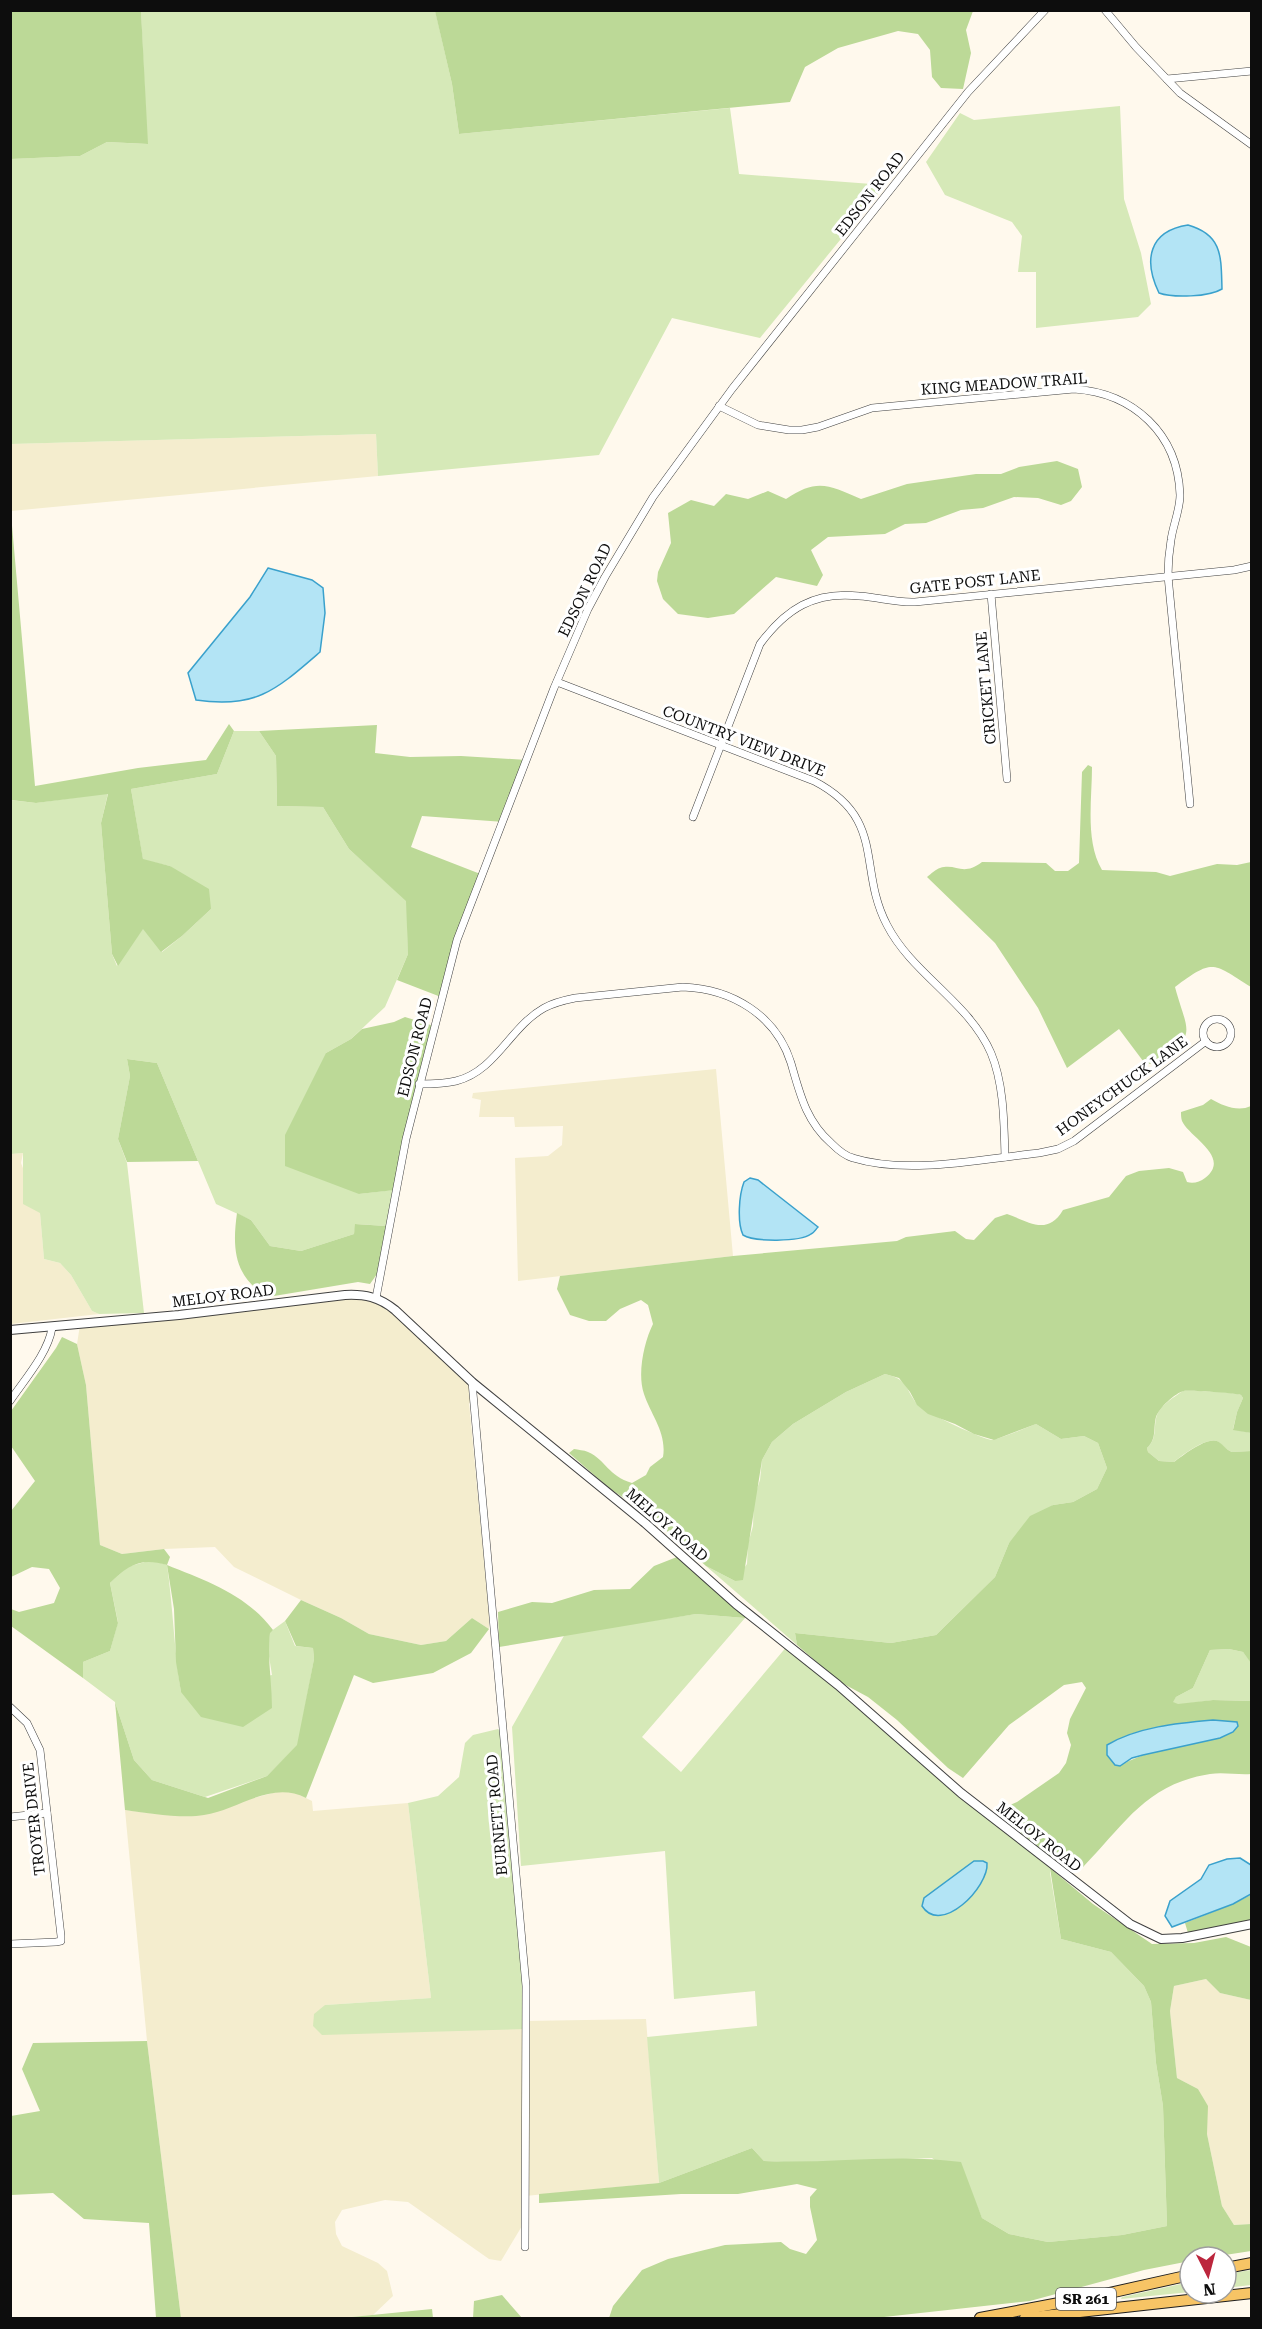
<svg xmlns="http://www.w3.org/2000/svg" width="1262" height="2329" font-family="'Roboto Serif',serif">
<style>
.farmland{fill:#f4edce}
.green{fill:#d6e9b8}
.forest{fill:#bcd997;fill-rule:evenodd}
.water{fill:#b3e4f5;stroke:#3aa1cc;stroke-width:1.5}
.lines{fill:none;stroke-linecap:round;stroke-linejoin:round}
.minor-casing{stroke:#404040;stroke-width:8}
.tertiary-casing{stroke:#404040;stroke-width:10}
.primary-casing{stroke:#1e1e1e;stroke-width:12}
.minor{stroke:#fff;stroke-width:7}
.tertiary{stroke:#fff;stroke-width:8}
.primary{stroke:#f7c465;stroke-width:10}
.labels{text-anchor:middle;stroke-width:6;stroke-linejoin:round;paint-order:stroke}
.shield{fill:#fff;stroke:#565656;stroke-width:1.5}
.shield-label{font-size:14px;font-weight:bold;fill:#0d0d0d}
.street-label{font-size:15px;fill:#0d0d0d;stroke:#fff}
</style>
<rect width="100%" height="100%" fill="#fff9ed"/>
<g class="farmland">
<polygon points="376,434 378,476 11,511 10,444"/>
<polygon points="716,1069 733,1256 518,1281 515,1158 548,1156 562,1145 563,1126 515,1127 514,1117 479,1117 481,1100 472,1098 473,1093"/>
<polygon points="23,1153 21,1163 40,1213 44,1259 60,1263 71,1275 92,1311 99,1314 11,1324 10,1154"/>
<polygon points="376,1298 472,1382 474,1402 469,1403 489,1612 489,1629 472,1618 446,1641 421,1645 369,1634 341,1618 301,1600 234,1567 215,1547 164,1549 122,1554 100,1545 86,1385 77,1344 80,1325 294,1300"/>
<polygon points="280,1791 295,1792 306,1798 312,1801 313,1811 408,1803 431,1998 325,2005 525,2021 646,2019 659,2183 525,2196 525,2221 501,2261 489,2259 408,2202 385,2200 342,2210 335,2222 336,2234 342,2246 378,2263 387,2271 393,2296 373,2315 342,2318 181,2318 147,2041 125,1810 157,1814 254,1798"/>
<polygon points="1206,1979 1220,1993 1251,2000 1251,2224 1234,2225 1222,2206 1207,2134 1207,2106 1198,2089 1177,2078 1170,2011 1174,1986"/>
</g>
<g class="green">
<polygon points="435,10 452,84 459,134 730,108 739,174 885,185 760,338 672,318 599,455 378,476 376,434 11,444 10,159 80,156 107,142 147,144 141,11"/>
<polygon points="1120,106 1124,199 1141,253 1151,304 1138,317 1036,328 1036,272 1018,272 1022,236 1012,222 945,195 926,162 960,113 974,120"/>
<polygon points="234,731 259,731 276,756 277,806 323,807 349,849 407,901 408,954 385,1007 351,1039 326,1053 359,1194 393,1190 386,1226 356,1224 354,1234 301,1251 270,1246 251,1220 216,1204 157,1063 127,1059 130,1076 118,1139 127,1163 144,1313 99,1314 92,1311 71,1275 60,1263 44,1259 40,1213 23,1204 23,1153 11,1154 10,800 36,803 108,793 101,823 112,954 117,966 143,928 162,952 182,936 211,909 170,866 143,860 131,789 217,774"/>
<path d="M885,1374c24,6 19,13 32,30 5,7 65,35 75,36 5,0 36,-13 44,-16l25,15 23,-3 14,7 9,25 -10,21 -24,13 -20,3 -44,38 -14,34 -59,58 -45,8 -96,-10 2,12 -91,-79 29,15 12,-17 1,-20 5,-18 1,-28 6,-18 2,-20 10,-18 21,-18 53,-32z"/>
<path d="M1183,1391c12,0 48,0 58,4l2,3 -6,14 -4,17 18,4v18l-19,1c-6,-2 -10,-8 -15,-11 -11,-4 -35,14 -43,21l-15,-1 -11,-9 -1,-4c11,-10 6,-22 10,-33 4,-10 17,-18 26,-24z"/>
<path d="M152,1560l15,5c6,42 7,85 14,127l91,-17 -4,-25 2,-18 15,-11 10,25 18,2 1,11 -16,86 -31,31 -62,21 -53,-17 -18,-20 -19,-58 -32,-24v-16l27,-11 8,-29 -8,-39 17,-16z"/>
<polygon points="696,1614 745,1618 642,1737 681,1772 788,1645 1051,1864 1050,1873 1061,1939 1111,1952 1144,1986 1151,2002 1156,2063 1163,2106 1167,2226 1122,2235 1048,2242 1009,2234 982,2218 968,2185 932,2158 804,2163 764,2161 752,2148 659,2183 647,2037 757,2026 755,1991 674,1999 665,1851 521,1866 512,1727 565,1634"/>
<polygon points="1229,1649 1243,1652 1251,1662 1251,1701 1213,1700 1178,1705 1172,1702 1176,1697 1193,1688 1210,1650"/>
<polygon points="498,1729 503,1733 524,1967 525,2029 322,2035 313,2026 314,2014 325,2005 431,1998 408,1803 438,1796 459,1777 465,1743 473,1735"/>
<polygon points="1251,2270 1251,2285 1226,2288 1226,2274"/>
<polygon points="1190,2282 1190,2292 1121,2299 1122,2297"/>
</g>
<g class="forest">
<polygon points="10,11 141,11 148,144 107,142 80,156 11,159"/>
<polygon points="435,11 973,11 966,30 971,53 963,89 941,88 932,77 930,50 918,34 898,31 838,48 805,67 790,102 459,134 452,84"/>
<path d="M1057,461l21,8 4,18 -11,14 -10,4 -23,-7 -24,-1 -31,11 -22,2 -35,13 -21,1 -20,10 -57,3 -17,13 12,25 -6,11 -41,-9 -42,37 -26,4 -30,-4 -15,-15 -6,-18 1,-9 13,-29 -3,-30 23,-13 23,6 12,-12 22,5 20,-8 18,8c31,-21 43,-14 75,0l46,-15 69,-10h25l18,-7z"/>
<polygon points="10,503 35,786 138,768 206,760 229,724 234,731 217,774 131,789 143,859 170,866 209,889 211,909 182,936 161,952 143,929 118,966 112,954 101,823 108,794 36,803 11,800"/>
<polygon points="377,725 375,753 410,757 461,756 527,760 504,822 422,816 411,847 483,875 457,940 441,997 397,980 408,954 406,901 349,849 323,807 277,806 276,756 259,731"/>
<path d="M1088,765l4,2c0,33 -7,74 10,103l54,2 14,4 47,-12 20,1 14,-3v125c-39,-24 -37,-29 -76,0 13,48 25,48 -25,77l-7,-3 -24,-32 -52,39 -29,-60 -43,-65 -68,-66c4,-3 9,-8 13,-9 17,-5 22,9 42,-6l64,1 9,8h13l11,-8 3,-91z"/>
<polygon points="405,1017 434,1026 395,1190 359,1194 285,1166 285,1135 326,1053 351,1039 362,1029 394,1022"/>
<polygon points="127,1059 157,1063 198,1161 127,1162 118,1139 130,1076"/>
<path d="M1211,1099c12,7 27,13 40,7v327l-18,-3 4,-18 6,-14 -2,-3c-6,-2 -51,-5 -57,-4 -9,2 -25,17 -28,26 -3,11 1,22 -9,31l1,4 11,9 15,1c8,-6 32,-25 43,-21 5,2 9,9 15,11l19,-1v212l-8,-11 -14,-3 -19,1 -17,38 -17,9 -3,5 5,2 35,-4 38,1v73c-13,1 -28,-2 -41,0 -64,10 -85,50 -127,93l-11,1 -14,-6 -58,-46 3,-8 14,-6 42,-29 7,-10 5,-18 -4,-12 3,-14 16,-31 -4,-6 -18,3 -55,40 -46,53 -15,-10 -51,-48 -29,-23 -28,-15 -43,-37 -2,-12 96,10 45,-8 59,-58 14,-34 21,-27 23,-11 20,-3 24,-13 10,-21 -9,-25 -14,-7 -23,3 -25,-15 -42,16 -20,-6 -19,-10 -27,-10 -11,-9 -7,-13 -11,-14 -14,-4 -39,18 -53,32 -21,18 -10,18 -19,120 -8,1 -29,-15 -57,-51 -40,-27 -40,-35 5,-4c4,1 10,1 14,3 18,8 20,24 44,31l14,-8 4,-8 13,-10c4,-24 -12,-42 -19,-63 -7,-20 0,-52 9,-70l-5,-19 -7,-5 -21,9 -14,12h-17l-19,-6 -13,-26 3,-13 173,-20 164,-15 9,-4 49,-6 11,8 8,1 21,-22 12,-4c21,7 40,23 56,-4l46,-13 17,-21 13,-5 30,-3 14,4 4,10c6,2 13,0 18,-4 27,-21 -16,-41 -23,-57 -1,-3 -1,-6 -1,-9l22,-7zM1144,1731l57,11c-27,4 -58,10 -81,24l-5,-1 15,-31z"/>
<path d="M237,1213l14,7 19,26 31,5 53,-17 1,-10 31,2 -9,48 -7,10 -12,-2 -90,15c-34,-20 -36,-48 -31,-84z"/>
<path d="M62,1337l15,7 9,41 14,160 22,9 42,-5 6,8 -3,8c40,16 80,30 106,65l-3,3c-3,24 2,50 2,75l-29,19 -42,-10 -20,-25 -5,-30 -2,-53 -7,-44c-26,-8 -39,0 -57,18l8,40 -8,28 -27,11v16l-72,-52v-17l8,3 35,-9 6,-15 -11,-19 -17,-2 -21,10v-66l24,-30 -24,-35v-35l45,-63z"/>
<polygon points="682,1555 749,1614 745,1618 696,1614 499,1647 498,1612 532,1602 552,1603 594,1590 630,1589 654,1566"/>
<path d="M301,1600l40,18 28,16 52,11 25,-4 26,-23 17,11 -18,24 -38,20 -60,10 -19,-8 -48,123c-35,-18 -68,12 -102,17 -20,4 -58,-2 -79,-5l-10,-108 19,58 18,20 56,18 59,-22 30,-31 17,-86 -1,-11 -17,-2 -11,-25z"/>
<path d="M1050,1868l43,36 59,40 42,-1 32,-6 25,10v53l-31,-7 -14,-14 -32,7 -4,25 7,67 21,11 10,17 -1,28 15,72 12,19 17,-1v27l-39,6h-22v4l-46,9 -114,31 -155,17h-266l4,-12 29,-36 26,-11 57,-14 56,-3 9,7 16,5 11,-14 -7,-33v-10l7,-8 -20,-5 -59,10h-57l-142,9v-9l120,-11 93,-35 12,13c66,3 132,-8 197,1l21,56 27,16 39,8 74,-7 45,-9 -4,-120 -7,-43 -5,-61 -7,-16 -33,-34 -50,-13z"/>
<polygon points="1251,1895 1251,1920 1188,1933 1185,1923 1233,1904"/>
<polygon points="147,2041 181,2318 156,2318 149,2223 84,2219 53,2193 11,2195 11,2116 40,2111 22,2069 33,2043"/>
<polygon points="502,2295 522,2318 473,2318 474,2301"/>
<polygon points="432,2309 433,2318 342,2318"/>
</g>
<g class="water">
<path d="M1188,225c35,10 33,32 34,64 -13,8 -49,9 -63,4 -16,-33 -10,-62 29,-68z"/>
<path d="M268,568l44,12 11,8 2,25 -5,39c-44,38 -64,57 -124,48l-8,-27 62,-76z"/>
<path d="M750,1178l8,2 60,47c-2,2 -4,6 -7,7 -11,8 -57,8 -68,1 -6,-13 -4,-40 1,-53z"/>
<path d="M1213,1720l24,2 1,4 -5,6 -13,6 -77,17 -11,3 -12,8 -5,-1 -8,-10v-10c30,-18 71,-22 106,-25z"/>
<polygon points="1240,1858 1251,1865 1251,1894 1233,1904 1172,1927 1165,1916 1170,1901 1201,1879 1209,1865 1227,1859"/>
<path d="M974,1861h9l4,2c2,24 -46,73 -65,43l2,-8z"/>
</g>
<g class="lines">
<g class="minor-casing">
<g id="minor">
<polyline points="1105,10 1136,47 1180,93 1252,145"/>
<polyline points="1167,79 1252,71"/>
<path d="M719,406l39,19 31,5h13l16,-3 54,-19 202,-19c59,4 104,44 106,106 0,15 -7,30 -9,45 -2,12 -3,24 -3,36l22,228"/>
<polyline points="991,594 1007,779"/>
<path d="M557,682l257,99c73,38 43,87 73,144 25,49 82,77 104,128 13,31 13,70 14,104"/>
<path d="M693,817l67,-173c26,-35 54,-53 99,-48 19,1 37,7 56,6l319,-32 18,-4"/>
<circle cx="1217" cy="1033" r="14"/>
<path d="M419,1084c12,0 25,0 37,-3 40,-10 54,-54 88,-73 9,-5 21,-8 31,-10l108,-11c49,2 93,28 108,76 9,31 15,58 40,80 6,6 14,13 22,15 55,17 129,1 186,-5l19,-4 16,-8 132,-100"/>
<polyline points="376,1298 406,1139 457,940 554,688 588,609 605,577 653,497 732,389 968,92 1045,10"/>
<polyline points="472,1382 526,1986 525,2247"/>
<path d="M10,1401c15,-22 38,-48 42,-73"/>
<polyline points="10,1707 27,1723 40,1750 61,1936 61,1941 56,1942 10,1944"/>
<polyline points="10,1817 47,1813"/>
</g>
</g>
<g class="tertiary-casing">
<path id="tertiary" d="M10,1330l169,-15 166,-20c20,-1 34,2 50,15l77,72 173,141 91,81 102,81 123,108 169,131 31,15 21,-1 70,-14"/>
</g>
<g class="primary-casing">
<g id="primary">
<polyline points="1226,2268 1252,2263"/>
<polyline points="980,2318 1096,2296 1190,2275"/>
<polyline points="1025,2318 1252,2293"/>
</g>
</g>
<use href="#minor" class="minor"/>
<use href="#tertiary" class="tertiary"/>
<use href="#primary" class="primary"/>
</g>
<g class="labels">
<rect class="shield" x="1056" y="2288" width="60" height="22" rx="4.5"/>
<g class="shield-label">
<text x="1086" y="2304">SR 261</text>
</g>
<g class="street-label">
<text transform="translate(870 194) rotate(-52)" y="5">EDSON ROAD</text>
<text transform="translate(1004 384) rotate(-4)" y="5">KING MEADOW TRAIL</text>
<text transform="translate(975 582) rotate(-6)" y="5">GATE POST LANE</text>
<text transform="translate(585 590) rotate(-64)" y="5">EDSON ROAD</text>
<text transform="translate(986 688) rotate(-95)" y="5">CRICKET LANE</text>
<text transform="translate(744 741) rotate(21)" y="5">COUNTRY VIEW DRIVE</text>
<text transform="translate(415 1047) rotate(-76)" y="5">EDSON ROAD</text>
<text transform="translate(1122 1086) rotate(-36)" y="5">HONEYCHUCK LANE</text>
<text transform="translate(223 1296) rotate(-7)" y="5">MELOY ROAD</text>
<text transform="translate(667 1525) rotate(41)" y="5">MELOY ROAD</text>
<text transform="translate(497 1815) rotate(-95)" y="5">BURNETT ROAD</text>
<text transform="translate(34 1819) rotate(-96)" y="5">TROYER DRIVE</text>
<text transform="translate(1039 1837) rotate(38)" y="5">MELOY ROAD</text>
</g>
</g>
<rect width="1262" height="2329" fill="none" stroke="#0d0d0d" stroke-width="24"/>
<g transform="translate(1208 2275) rotate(174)"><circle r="28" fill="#ffffff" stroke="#9e9e9e" stroke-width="1.5"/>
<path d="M0-4.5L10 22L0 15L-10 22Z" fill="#bc263d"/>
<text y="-9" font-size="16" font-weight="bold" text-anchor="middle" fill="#0d0d0d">N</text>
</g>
</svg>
